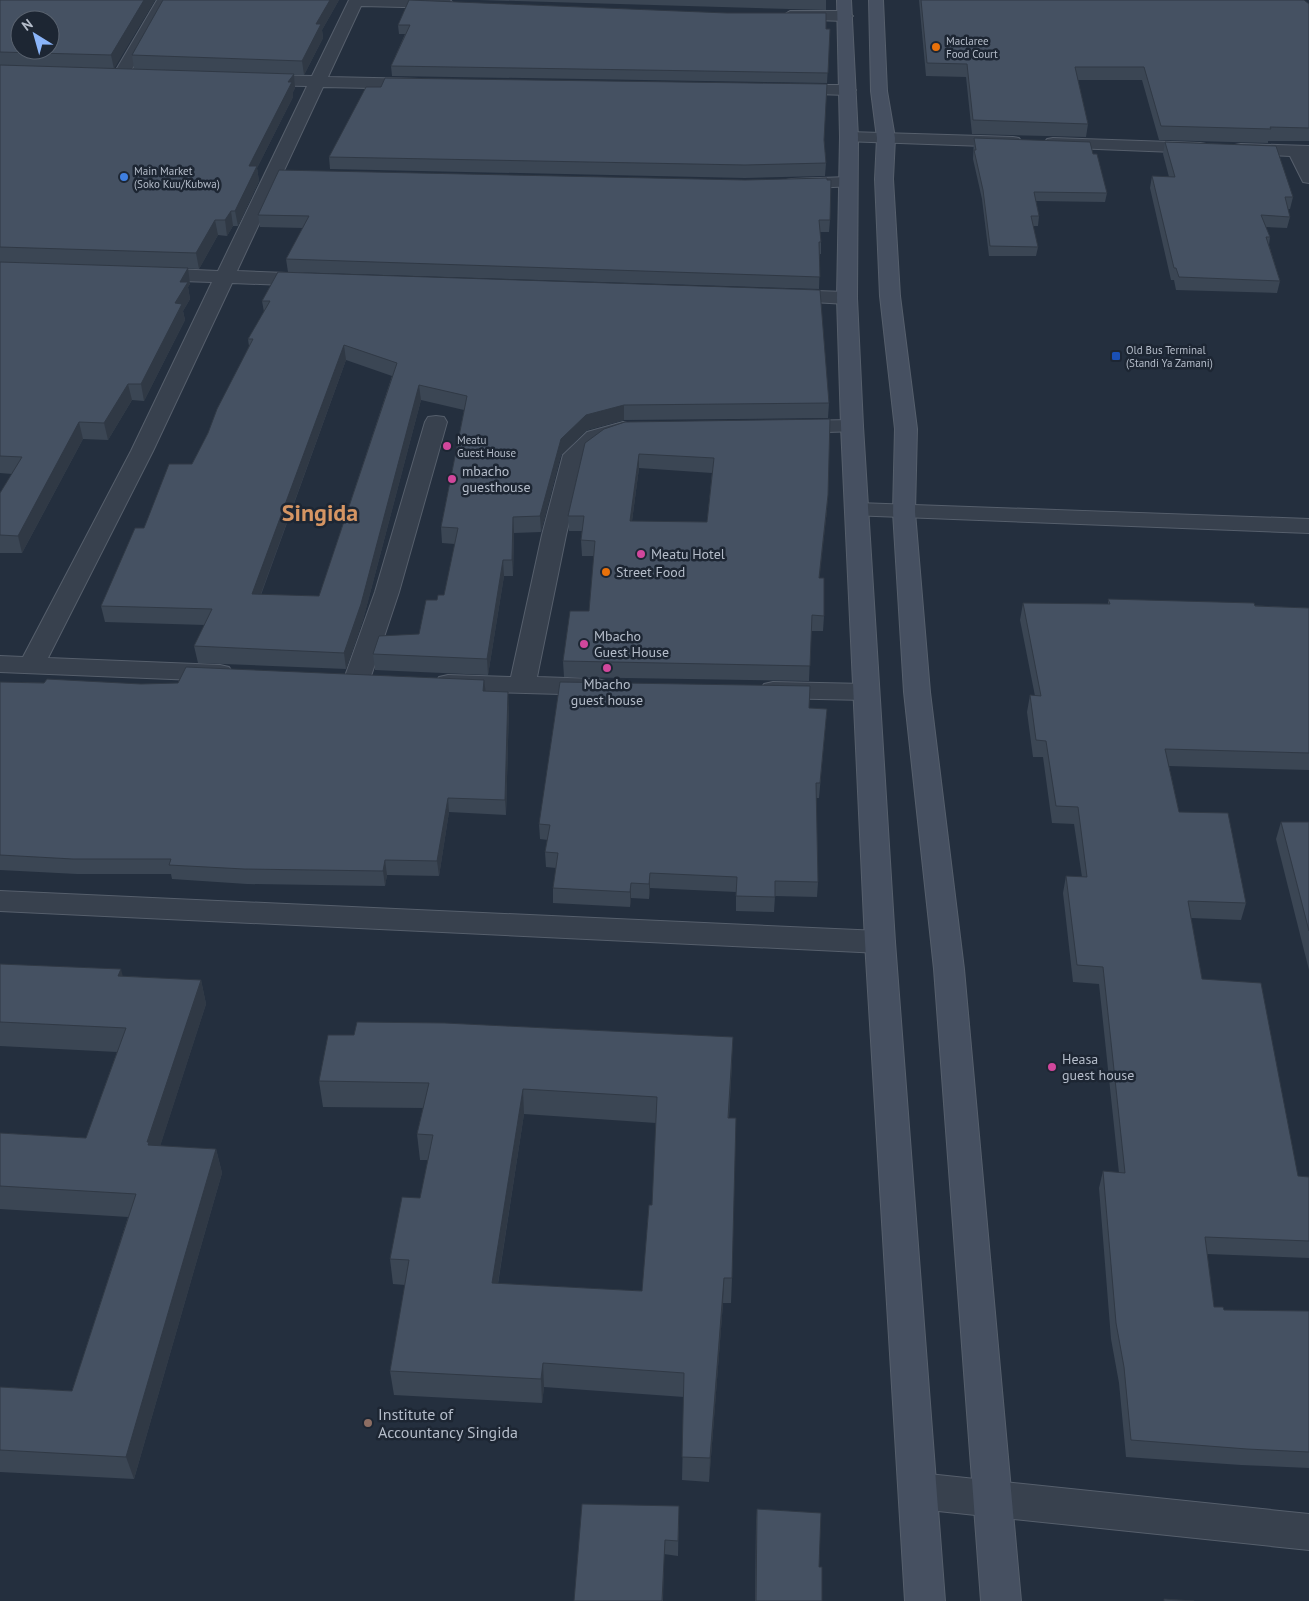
<svg xmlns="http://www.w3.org/2000/svg" width="1309" height="1601" font-family="'PT Sans',sans-serif">
<style>
.lines{fill:none;stroke-linecap:round;stroke-linejoin:round}
.street-casing{stroke:#565f6c;stroke-width:2}
.secondary-casing{stroke:#565f6c;stroke-width:2}
.street{fill:#38414e;fill-rule:evenodd}
.secondary{fill:#465061;fill-rule:evenodd}
.wall{fill:#3b4654;fill-rule:evenodd}
.shaded-wall{fill:#303945}
.building{fill:#455162;stroke:#303945;fill-rule:evenodd}
.food-dot{fill:#e8710a;stroke:#1d2633;stroke-width:2}
.shop-dot{fill:#3f7fe0;stroke:#1d2633;stroke-width:2}
.transit-dot{fill:#1a4fb4;stroke:#1d2633;stroke-width:2}
.hotel-dot{fill:#d1479c;stroke:#1d2633;stroke-width:2}
.education-dot{fill:#8d6e63;stroke:#1d2633;stroke-width:2}
.labels{text-anchor:middle;stroke-width:5;stroke-linejoin:round;paint-order:stroke}
.far-poi-label{font-size:11px;fill:#b4bcc9;stroke:#1d2633;text-anchor:start}
.poi-label{font-size:14px;fill:#b4bcc9;stroke:#1d2633;text-anchor:start}
.near-poi-label{font-size:16px;fill:#b4bcc9;stroke:#1d2633;text-anchor:start}
.town-label{font-size:24px;font-weight:bold;fill:#d59563;stroke:#1d2633}
</style>
<rect width="100%" height="100%" fill="#242f3e"/>
<g class="lines">
<g class="street-casing">
<g id="street">
<polygon points="157,0 171,0 127,78 115,78 113,75"/>
<polygon points="349,0 450,0 453,3 450,6 445,8 361,6 328,77 419,79 427,84 419,89 323,87 237,271 311,274 318,276 321,280 318,284 311,286 232,283 153,451 48,658 220,665 229,667 233,673 229,679 220,681 0,672 0,656 23,657 131,451 212,282 151,280 144,278 141,274 144,270 151,268 218,271 307,86 257,85 249,80 257,75 312,76"/>
<polygon points="790,11 845,11 853,16 845,21 785,19 782,16"/>
<polygon points="789,85 848,85 856,90 848,95 783,93 781,90"/>
<polygon points="849,132 1013,137 1019,138 1022,142 1019,146 1013,147 843,141 840,137 843,133"/>
<polygon points="1053,138 1200,143 1206,144 1209,148 1206,152 1200,153 1047,147 1044,143 1047,139"/>
<polygon points="1241,144 1309,146 1309,183 1303,182 1290,156 1235,153 1232,149 1235,145"/>
<polygon points="848,177 854,178 857,182 854,186 792,189 786,188 783,184 786,180 792,179"/>
<polygon points="784,290 847,292 854,294 857,298 854,302 847,304 777,300 774,296 777,292"/>
<polygon points="436,416 444,417 447,422 399,592 370,679 366,685 357,687 348,685 344,679 375,592 425,422 428,417"/>
<polygon points="852,420 860,421 863,426 860,431 793,433 785,432 782,427 785,422 793,421"/>
<polygon points="623,422 631,424 634,429 631,434 603,442 584,457 566,535 537,677 597,679 606,681 610,687 606,693 597,695 448,691 439,689 435,683 439,677 448,675 511,677 542,535 563,455 587,432"/>
<polygon points="858,503 1309,519 1309,533 850,515 847,510 850,505"/>
<polygon points="773,682 866,684 875,686 879,692 875,698 866,700 773,698 764,696 760,690 764,684"/>
<polygon points="0,891 880,931 891,934 895,942 891,950 880,953 0,911"/>
<polygon points="919,1473 1309,1514 1309,1550 919,1509 905,1504 900,1491 905,1478"/>
</g>
</g>
<g class="secondary-casing">
<g id="secondary">
<polygon points="837,0 851,0 858,137 857,298 863,426 895,942 945,1601 905,1601 865,942 841,426 837,298 840,137"/>
<polygon points="869,0 883,0 887,91 895,138 893,179 900,296 917,429 915,512 930,692 964,969 1021,1601 981,1601 934,969 904,692 893,512 895,429 880,296 875,179 877,138 871,91"/>
</g>
</g>
<use href="#street" class="street"/>
<use href="#secondary" class="secondary"/>
</g>
<g class="wall">
<polygon points="0,0 155,0 114,68 134,69 132,55 163,0 339,0 322,30 323,38 304,75 294,75 295,88 293,92 293,97 257,168 259,181 238,226 233,226 227,236 218,235 199,269 176,268 190,284 188,287 190,299 183,311 185,320 144,401 132,400 108,440 83,439 22,553 0,553 0,493 12,474 0,473"/>
<polygon points="478,0 826,0 826,10"/>
<polygon points="919,0 1304,0 1309,4 1309,141 1268,141 1268,143 1159,140 1142,80 1078,80 1088,124 1086,137 972,134 966,77 926,76"/>
<polygon points="398,25 830,29 827,83 392,76 391,66 405,34 399,34"/>
<polygon points="974,138 1093,154 1107,193 1105,202 1036,201 1039,216 1038,226 1033,226 1038,247 1036,256 989,256 982,199 973,159"/>
<polygon points="824,140 826,163 825,176 745,178 330,169 329,157"/>
<polygon points="1165,142 1293,197 1290,209 1288,209 1290,217 1287,228 1266,227 1270,237 1269,245 1280,281 1277,293 1176,290 1174,280 1171,280 1150,188 1152,176 1169,177 1163,154"/>
<polygon points="258,215 830,220 829,232 820,232 821,242 821,254 820,254 819,289 288,272 286,259 303,228 260,227"/>
<path d="M278,272l551,131 -1,15 -204,2 -37,10 -26,25 -20,77 -27,1 -1,43h-9l-16,99 -113,-5 -2,-16 46,-20 18,-34 7,-5 11,-51 -13,-1 -1,-16 23,-117 -43,-10 -58,220 -17,49 -148,-6 -4,-17 11,-21 -100,-3 -4,-16 43,-78 48,-64 16,-31 41,-87 -1,-7 16,-27 -2,-11zM346,360l46,16 -73,220 -58,-1z"/>
<path d="M830,419l-3,91 -8,68 5,38 -1,15h-12l-2,50 -245,-4 -1,-16 26,-50 5,-55h-12l-1,-16 1,-9h-13l-1,-15 17,-73zM639,468l73,5 -5,49 -75,-1z"/>
<polygon points="1108,599 1309,608 1309,770 1169,766 1179,812 1246,903 1241,920 1191,918 1202,979 1298,1176 1309,1177 1309,1258 1207,1254 1214,1307 1224,1310 1309,1311 1309,1468 1241,1465 1126,1457 1119,1383 1111,1339 1099,1188 1103,1171 1119,1173 1099,984 1073,982 1063,893 1066,876 1082,877 1074,824 1052,823 1043,757 1033,757 1027,712 1030,695 1035,696 1020,620 1023,603 1108,604"/>
<polygon points="0,682 485,691 509,707 506,815 449,812 439,876 387,875 385,886 247,884 172,879 171,874 77,874 0,870"/>
<polygon points="809,708 827,709 819,798 816,798 818,882 817,897 775,896 774,912 736,911 736,892 650,888 649,899 631,898 630,907 553,903 553,888 556,868 546,867 545,852 548,840 540,839 539,824"/>
<polygon points="1281,822 1309,822 1309,970 1276,839"/>
<polygon points="0,964 123,976 201,980 206,1004 160,1146 216,1149 222,1173 134,1479 0,1472 0,1387 72,1391 128,1217 0,1209 0,1133 86,1138 117,1052 0,1046"/>
<path d="M732,1063l-3,55 3,160 -1,25h-8l-14,179 -27,-2 2,-83 -140,-10 -2,16 -148,-8 -4,-24 15,-86 -12,-1 -3,-25 30,-61 8,-38h-8l-3,-26 6,-26 -100,-1 -4,-26zM524,1114l132,9 -4,82 -10,86 -144,-7z"/>
<polygon points="679,1506 678,1556 664,1554 663,1601 574,1601"/>
<polygon points="757,1509 822,1601 755,1601 756,1522"/>
</g>
<g class="shaded-wall">
<polygon points="144,0 155,0 114,69 111,55"/>
<polygon points="330,0 339,0 322,30 323,38 304,75 302,61 316,24"/>
<polygon points="294,74 295,88 293,92 293,97 257,168 259,181 238,226 235,211 249,166 288,82"/>
<polygon points="231,211 233,226 227,236 225,220"/>
<polygon points="215,220 218,235 199,269 196,253"/>
<polygon points="188,268 190,284 188,287 190,299 183,311 185,320 144,401 141,384 175,303 180,282"/>
<polygon points="344,345 346,360 255,610 252,594"/>
<polygon points="128,384 132,400 108,440 104,423"/>
<polygon points="419,385 421,400 363,620 346,669 344,653"/>
<polygon points="624,405 624,420 587,430 561,455 541,532 540,516 561,439 586,415"/>
<polygon points="79,422 83,439 22,553 18,536"/>
<polygon points="639,454 639,468 630,536 630,521"/>
<polygon points="828,495 827,510 818,594 819,578"/>
<polygon points="513,517 514,533 513,576 512,560"/>
<polygon points="503,560 504,576 488,675 487,659"/>
<polygon points="484,680 486,694 483,691"/>
<polygon points="508,692 509,707 506,815 505,800"/>
<polygon points="448,798 449,812 439,876 437,861"/>
<polygon points="385,860 387,875 385,886 383,871"/>
<polygon points="650,873 650,888 649,899 649,884"/>
<polygon points="631,883 631,898 630,907 630,892"/>
<polygon points="121,969 127,993 118,976"/>
<polygon points="201,980 206,1004 155,1162 147,1142"/>
<polygon points="733,1037 732,1063 727,1143 728,1118"/>
<polygon points="523,1089 524,1114 494,1308 492,1283"/>
<polygon points="216,1149 222,1173 134,1479 126,1457"/>
<polygon points="724,1278 723,1303 709,1482 710,1458"/>
<polygon points="543,1363 544,1387 542,1403 541,1379"/>
</g>
<g class="building">
<path d="M0,0h144l-33,55 -111,-3zM20,20h30v30h-30z"/>
<polygon points="163,0 330,0 316,24 321,24 302,61 132,55"/>
<polygon points="409,0 727,13 826,13 826,29 830,29 828,73 391,66 410,25 398,25"/>
<polygon points="921,0 1304,0 1309,4 1309,128 1270,127 1271,129 1161,126 1144,67 1075,67 1088,124 973,120 967,64 927,63"/>
<polygon points="0,65 294,74 288,82 292,82 249,166 257,166 235,211 231,211 225,220 215,220 196,253 0,247"/>
<polygon points="385,78 827,84 824,140 826,163 745,165 329,157 366,87 381,87"/>
<polygon points="974,138 1090,142 1093,154 1097,154 1107,193 1034,192 1039,216 1031,216 1038,247 990,246 983,190 974,150 976,150"/>
<polygon points="1165,142 1276,146 1293,197 1285,197 1290,217 1261,215 1270,237 1266,237 1280,281 1179,277 1176,268 1174,268 1152,176 1175,177"/>
<polygon points="279,170 745,180 827,178 827,180 831,180 830,220 819,220 821,242 819,242 820,277 286,259 309,216 258,215"/>
<polygon points="0,262 188,268 180,282 188,282 175,303 182,304 141,384 128,384 104,423 79,422 18,536 0,535 0,493 22,457 0,456"/>
<path d="M278,272l542,18 9,113 -205,2 -38,10 -25,24 -21,77 -27,1 -1,43h-9l-16,99 -114,-5 6,-18 40,-2 7,-34h11l1,-5h6l14,-67 -17,-1 26,-131 -48,-11 -58,219 -17,49 -150,-7 18,-37 -111,-3 34,-78h9l25,-64h23l16,-31 9,-24 36,-70h-5l22,-38h-8zM344,345l53,18 -78,233 -67,-2z"/>
<path d="M830,419l-2,76 -9,83h5v38l-12,-1 -2,51 -247,-5 7,-50h19l6,-70 -14,-1 3,-24h-16l17,-73 19,-14 21,-7zM639,454l75,4 -7,64 -77,-1z"/>
<polygon points="1108,599 1254,603 1255,606 1309,608 1309,753 1165,749 1179,812 1228,813 1246,903 1188,901 1202,979 1261,983 1298,1176 1309,1177 1309,1241 1205,1237 1214,1307 1223,1307 1224,1310 1309,1311 1309,1452 1247,1449 1131,1440 1124,1367 1116,1323 1103,1171 1125,1173 1103,967 1077,965 1066,876 1087,877 1078,807 1056,806 1046,741 1036,740 1030,695 1041,696 1023,603 1110,604"/>
<polygon points="186,667 484,680 483,691 508,692 505,800 448,798 437,861 385,860 383,871 244,869 169,865 171,859 73,859 0,855 0,682 44,683 47,679 141,684 178,683"/>
<polygon points="560,682 810,686 809,708 827,709 820,783 816,783 818,882 775,881 775,897 736,896 737,877 650,873 649,884 631,883 630,892 553,888 558,853 545,852 550,825 539,824"/>
<polygon points="1281,822 1309,822 1309,931"/>
<polygon points="0,964 121,969 118,976 201,980 147,1142 149,1142 148,1145 216,1149 126,1457 0,1450 0,1387 72,1391 136,1194 0,1186 0,1133 86,1138 126,1028 0,1022"/>
<path d="M357,1022l88,1 288,14 -5,81h8l-4,160h-8l-14,180 -28,-1 2,-84 -141,-10 -2,16 -151,-8 19,-111 -19,-1 12,-62 18,1 13,-63 -16,-1 12,-51 -110,-2 9,-46h26zM523,1089l134,8 -5,108h-3l-7,86 -150,-8z"/>
<polygon points="582,1504 679,1506 678,1541 665,1540 662,1601 574,1601"/>
<polygon points="757,1509 821,1513 819,1567 822,1567 822,1601 756,1601"/>
<polygon points="1164,1599 1194,1601 1164,1601"/>
</g>
<g class="food-dot">
<circle cx="936" cy="47" r="5"/>
<circle cx="606" cy="572" r="5"/>
</g>
<circle class="shop-dot" cx="124" cy="177" r="5"/>
<rect class="transit-dot" x="1111" y="351" width="10" height="10" rx="2.5"/>
<g class="hotel-dot">
<circle cx="447" cy="446" r="5"/>
<circle cx="452" cy="479" r="5"/>
<circle cx="641" cy="554" r="5"/>
<circle cx="584" cy="644" r="5"/>
<circle cx="607" cy="668" r="5"/>
<circle cx="1052" cy="1067" r="5"/>
</g>
<circle class="education-dot" cx="368" cy="1423" r="5"/>
<g class="labels">
<g class="far-poi-label">
<text x="946" y="45">Maclaree<tspan x="946" dy="13">Food Court</tspan></text>
<text x="134" y="175">Main Market<tspan x="134" dy="13">(Soko Kuu/Kubwa)</tspan></text>
<text x="1126" y="354">Old Bus Terminal<tspan x="1126" dy="13">(Standi Ya Zamani)</tspan></text>
<text x="457" y="444">Meatu<tspan x="457" dy="13">Guest House</tspan></text>
</g>
<g class="poi-label">
<text x="462" y="476">mbacho<tspan x="462" dy="16">guesthouse</tspan></text>
<text x="651" y="559">Meatu Hotel</text>
<text x="616" y="577">Street Food</text>
<text x="594" y="641">Mbacho<tspan x="594" dy="16">Guest House</tspan></text>
<text x="607" y="689" text-anchor="middle">Mbacho<tspan x="607" dy="16">guest house</tspan></text>
<text x="1062" y="1064">Heasa<tspan x="1062" dy="16">guest house</tspan></text>
</g>
<g class="near-poi-label">
<text x="378" y="1420">Institute of<tspan x="378" dy="18">Accountancy Singida</tspan></text>
</g>
<g class="town-label">
<text x="320" y="521">Singida</text>
</g>
</g>
<g transform="translate(35 35) rotate(323)"><circle r="24" fill="#1d2633" stroke="#59626f"/>
<path d="M0-4L9 19L0 12L-9 19Z" fill="#8ab4f8"/>
<text y="-8" font-size="14" font-weight="bold" text-anchor="middle" fill="#b4bcc9">N</text>
</g>
</svg>
